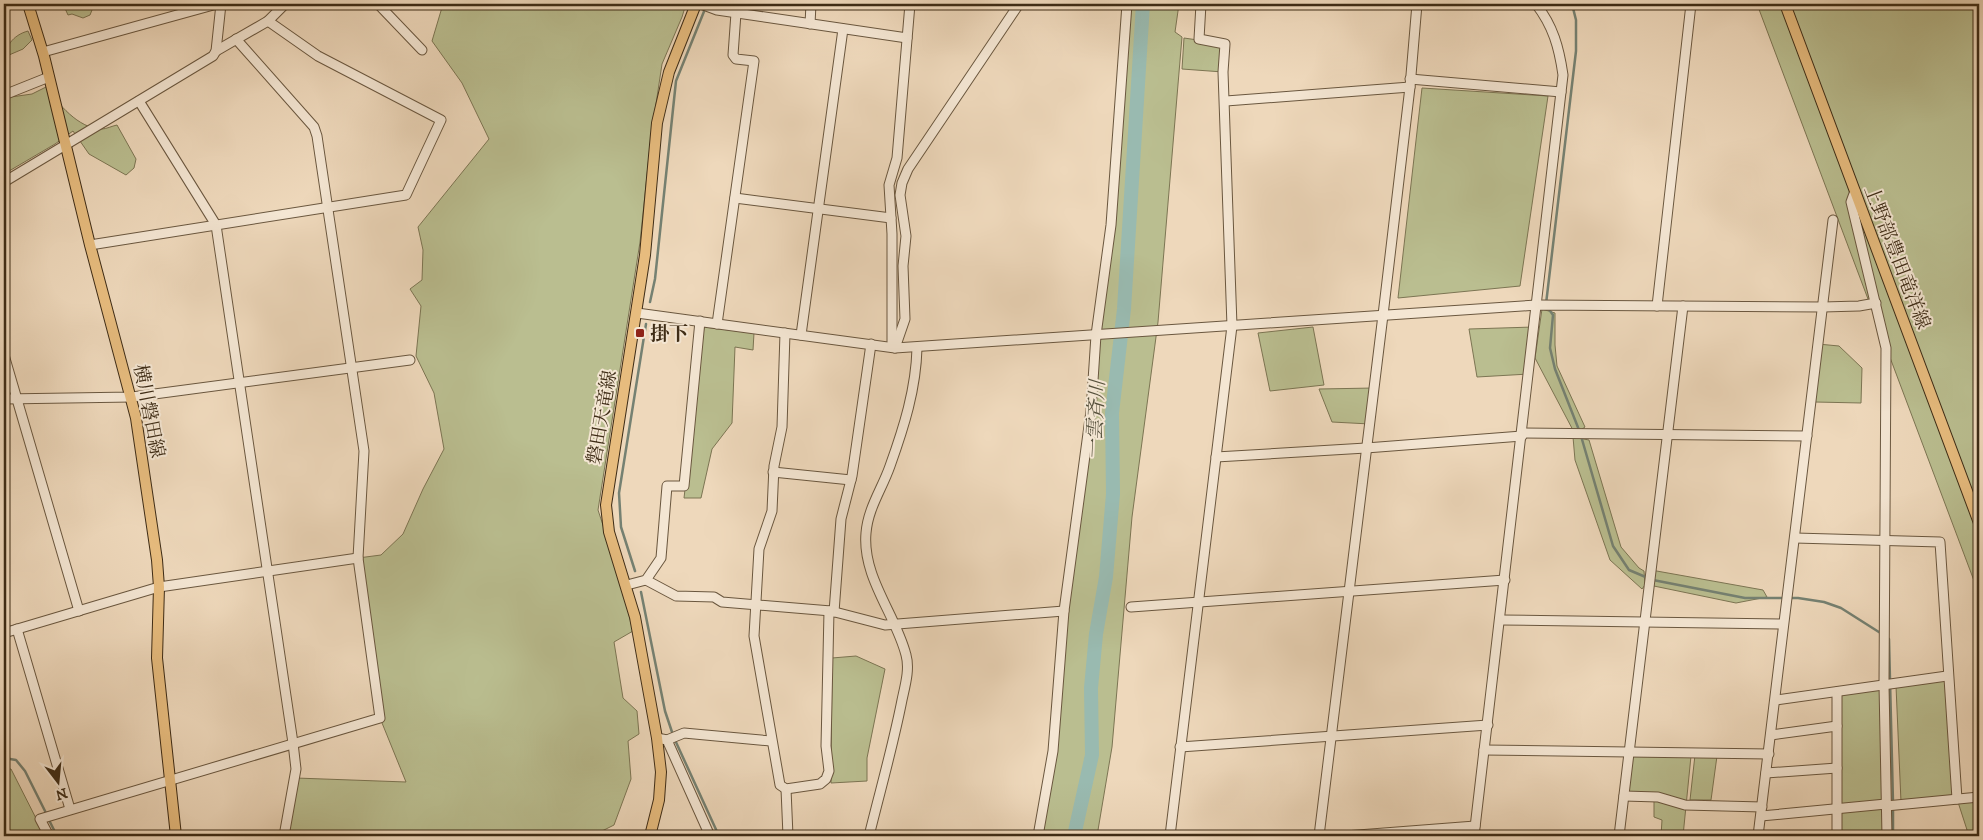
<svg xmlns="http://www.w3.org/2000/svg" width="1983" height="840" font-family="'IM FELL DW Pica','Noto Serif JP',serif">
<style>
.green{fill:#babe90;stroke:#7c7553}
.lines{fill:none;stroke-linecap:round;stroke-linejoin:round}
.stream{stroke:#758172;stroke-width:2.5}
.river{stroke:#99bab0;stroke-width:14}
.minor-casing{stroke:#6a573f;stroke-width:11}
.major-casing{stroke:#3e2c16;stroke-width:12}
.minor{stroke:#f4e6d3;stroke-width:9}
.major{stroke:#e7bc7e;stroke-width:10}
.poi-dot{fill:#8f2418;stroke:#f4e6d3;stroke-width:2}
.labels{text-anchor:middle;stroke-width:4;stroke-linejoin:round;paint-order:stroke}
.street-label{font-size:19px;fill:#3e2c16;stroke:#f4e6d3}
.poi-label{font-size:19px;font-weight:bold;fill:#3e2c16;stroke:#f4e6d3;text-anchor:start}
.water-label{font-size:20px;font-style:italic;fill:#55503c;stroke:#f4e6d3}
</style>
<rect width="100%" height="100%" fill="#eed8bb"/>
<filter id="stains"><feTurbulence type="fractalNoise" baseFrequency=".004" numOctaves="4"/><feColorMatrix values="0 0 0 0 .2 0 0 0 0 .09 0 0 0 0 .02 0 0 0 .5 -.17"/></filter>
<radialGradient id="worn" r=".72"><stop offset=".6" stop-color="#630" stop-opacity="0"/><stop offset="1" stop-color="#630" stop-opacity=".3"/></radialGradient>
<g class="green">
<polygon points="63,4 90,4 92,10 90,15 83,18 72,14 68,15"/>
<polygon points="443,4 686,4 682,17 662,64 651,137 640,242 598,510 619,574 633,631 614,642 623,698 637,711 639,734 628,741 631,779 614,825 592,836 285,836 296,778 406,782 380,718 358,558 381,555 403,534 423,489 444,449 434,393 416,356 421,306 410,289 422,280 423,250 418,227 489,139 462,83 432,41"/>
<polygon points="1127,4 1179,4 1175,32 1182,37 1158,322 1132,517 1112,747 1097,836 1042,836 1053,775 1072,551 1099,312"/>
<polygon points="1757,4 1979,4 1979,594"/>
<path d="M28,31l4,9 -9,9 -14,6v5l-5,3c0,-16 9,-28 24,-32z"/>
<polygon points="1184,38 1225,44 1223,72 1182,69"/>
<path d="M46,87c12,16 32,42 56,42 4,0 10,-3 15,-4l19,34 -2,9 -8,7 -37,-21 -16,-23 -18,13 -51,30v-76l28,-4z"/>
<polygon points="1422,88 1548,96 1520,286 1398,298"/>
<polygon points="1542,309 1555,313 1555,345 1557,366 1585,427 1575,434 1535,358"/>
<polygon points="704,327 754,333 753,350 735,347 732,423 712,449 701,498 684,498"/>
<polygon points="1313,327 1324,385 1270,391 1258,333"/>
<polygon points="1534,327 1529,374 1477,377 1469,329"/>
<polygon points="1818,344 1839,346 1862,368 1861,403 1815,402"/>
<polygon points="1374,388 1370,424 1332,422 1319,389"/>
<polygon points="1573,437 1589,440 1621,547 1639,568 1644,571 1645,585 1642,589 1610,560 1575,460"/>
<polygon points="1651,570 1763,590 1767,597 1736,603 1649,585"/>
<polygon points="856,656 885,669 867,758 867,781 831,783 832,658"/>
<polygon points="1948,679 1955,800 1901,802 1896,686"/>
<polygon points="1884,688 1884,836 1837,836 1837,692"/>
<polygon points="1629,754 1691,756 1683,836 1661,836 1662,820 1654,817 1654,797 1624,796"/>
<polygon points="1695,755 1717,756 1711,800 1690,800"/>
<polygon points="4,769 11,769 45,836 4,836"/>
<polygon points="1979,796 1979,836 1969,836 1957,799"/>
</g>
<g class="lines">
<g class="stream">
<polyline points="650,302 655,279 676,81 705,9"/>
<polyline points="1546,304 1576,51 1576,20 1572,4"/>
<polyline points="1548,308 1553,315 1550,348 1555,369 1579,430"/>
<polyline points="1581,436 1613,546 1629,570 1648,578"/>
<polyline points="635,571 621,527 619,493 646,324"/>
<polyline points="1653,580 1745,598 1798,598 1824,602 1841,608 1882,634"/>
<polyline points="641,592 665,711 673,735"/>
<polyline points="1886,637 1889,639 1893,802"/>
<polyline points="675,740 719,836"/>
<polyline points="4,758 16,760 25,771 47,815"/>
<polyline points="1893,808 1893,836"/>
<polyline points="49,820 57,836"/>
</g>
<polyline class="river" points="1074,836 1092,755 1091,688 1096,634 1106,577 1113,494 1112,413 1124,309 1143,4"/>
<g class="minor-casing">
<g id="minor">
<polyline points="378,4 422,50"/>
<polyline points="701,4 717,10 907,38"/>
<polyline points="810,24 811,4"/>
<polyline points="216,51 268,21 285,4"/>
<polyline points="43,52 217,4"/>
<polyline points="1410,79 1561,92"/>
<polyline points="4,95 49,77"/>
<polyline points="139,101 216,225 293,743 296,769 284,836"/>
<polyline points="1226,101 1410,87"/>
<polyline points="4,182 213,56 216,51 221,4"/>
<polyline points="1855,191 1851,202 1886,348 1884,685 1887,836"/>
<polyline points="735,198 891,218"/>
<polyline points="90,245 406,195 441,120 318,56 268,21"/>
<polyline points="1657,306 1691,4"/>
<polyline points="637,313 895,348 1537,305 1823,307 1859,306 1876,303"/>
<polyline points="717,324 754,61 736,59 733,55 736,13"/>
<polyline points="785,333 782,427 774,466 772,511 759,549 754,636 780,785 786,789 820,784 826,779 829,771 826,746 829,611"/>
<polyline points="801,335 843,29"/>
<polyline points="892,347 892,234 889,185 897,158 910,4"/>
<polyline points="895,348 905,319 903,266 906,236 900,195 902,183 908,169 1019,4"/>
<polyline points="4,355 79,611"/>
<polyline points="4,399 132,397 410,360"/>
<polyline points="1522,433 1807,436"/>
<polyline points="1216,457 1366,448 1522,436"/>
<polyline points="773,472 851,480"/>
<polyline points="1795,538 1940,542 1957,799"/>
<polyline points="646,580 676,596 714,597 722,602 831,611 885,625 1064,611"/>
<polyline points="627,585 646,580 661,558 667,486 684,486 700,321"/>
<polyline points="1131,607 1505,580"/>
<polyline points="834,612 841,519 852,476 871,344"/>
<polyline points="1501,620 1783,624"/>
<polyline points="17,629 70,809"/>
<polyline points="4,633 159,587 358,558"/>
<polyline points="1776,700 1947,676"/>
<polyline points="1771,735 1837,726"/>
<polyline points="657,738 667,740 710,836"/>
<polyline points="667,740 684,733 771,741"/>
<polyline points="1180,747 1488,725"/>
<polyline points="1484,750 1769,754"/>
<polyline points="1766,773 1837,768"/>
<polyline points="786,789 788,836"/>
<polyline points="1624,796 1658,797 1685,805 1762,807"/>
<polyline points="1886,806 1979,797"/>
<polyline points="1761,816 1886,804"/>
<polyline points="49,836 40,819 380,718 358,558 364,451 317,136 314,127 236,39"/>
<path d="M869,836c11,-45 24,-90 33,-136 3,-14 8,-31 4,-45 -10,-40 -44,-78 -40,-122 2,-25 16,-44 24,-67 14,-39 26,-77 27,-118"/>
<polyline points="1038,836 1053,751 1064,611 1091,411 1096,335 1111,225 1127,4"/>
<polyline points="1170,836 1232,326 1223,72 1225,44 1199,39 1201,4"/>
<polyline points="1319,836 1383,315 1410,87 1417,4"/>
<polyline points="1345,836 1475,826"/>
<path d="M1474,836l89,-761c-4,-28 -10,-49 -27,-71"/>
<polyline points="1619,836 1683,306"/>
<polyline points="1758,836 1833,220"/>
<polyline points="1837,836 1837,692"/>
</g>
</g>
<g class="major-casing">
<g id="major">
<polyline points="28,4 44,56 90,245 136,418 157,560 159,587 157,658 176,836"/>
<polyline points="1785,4 1979,523"/>
<polyline points="650,836 659,800 661,772 657,738 635,617 609,532 606,505 645,255 657,123 669,72 696,4"/>
</g>
</g>
<use href="#minor" class="minor"/>
<use href="#major" class="major"/>
</g>
<rect class="poi-dot" x="635" y="328" width="10" height="10" rx="2.5"/>
<g class="labels">
<g class="street-label">
<text transform="translate(1898 257) rotate(69)" y="7">上野部豊田竜洋線</text>
<text transform="translate(150 411) rotate(79)" y="7">横川磐田線</text>
<text transform="translate(601 417) rotate(-80)" y="7">磐田天竜線</text>
</g>
<g class="poi-label">
<text x="650" y="340">掛下</text>
</g>
<g class="water-label">
<text transform="translate(1095 420) rotate(-87)" y="7">一雲斉川</text>
</g>
</g>
<rect width="1983" height="840" fill="none" stroke="#eed8bb" stroke-width="20"/>
<rect x="5" y="5" width="1973" height="830" fill="none" stroke="#3e2c16" stroke-width="2.5"/>
<rect x="10" y="10" width="1963" height="820" fill="none" stroke="#3e2c16"/>
<g transform="translate(58 782) rotate(164)" stroke="#f4e6d3" stroke-width="4" paint-order="stroke">
<path d="M0-4L9 19L0 12L-9 19Z" fill="#3e2c16"/>
<text y="-8" font-size="14" font-weight="bold" text-anchor="middle" fill="#3e2c16">N</text>
</g>
<rect width="100%" height="100%" filter="url(#stains)"/>
<rect width="100%" height="100%" fill="url(#worn)"/>
</svg>
